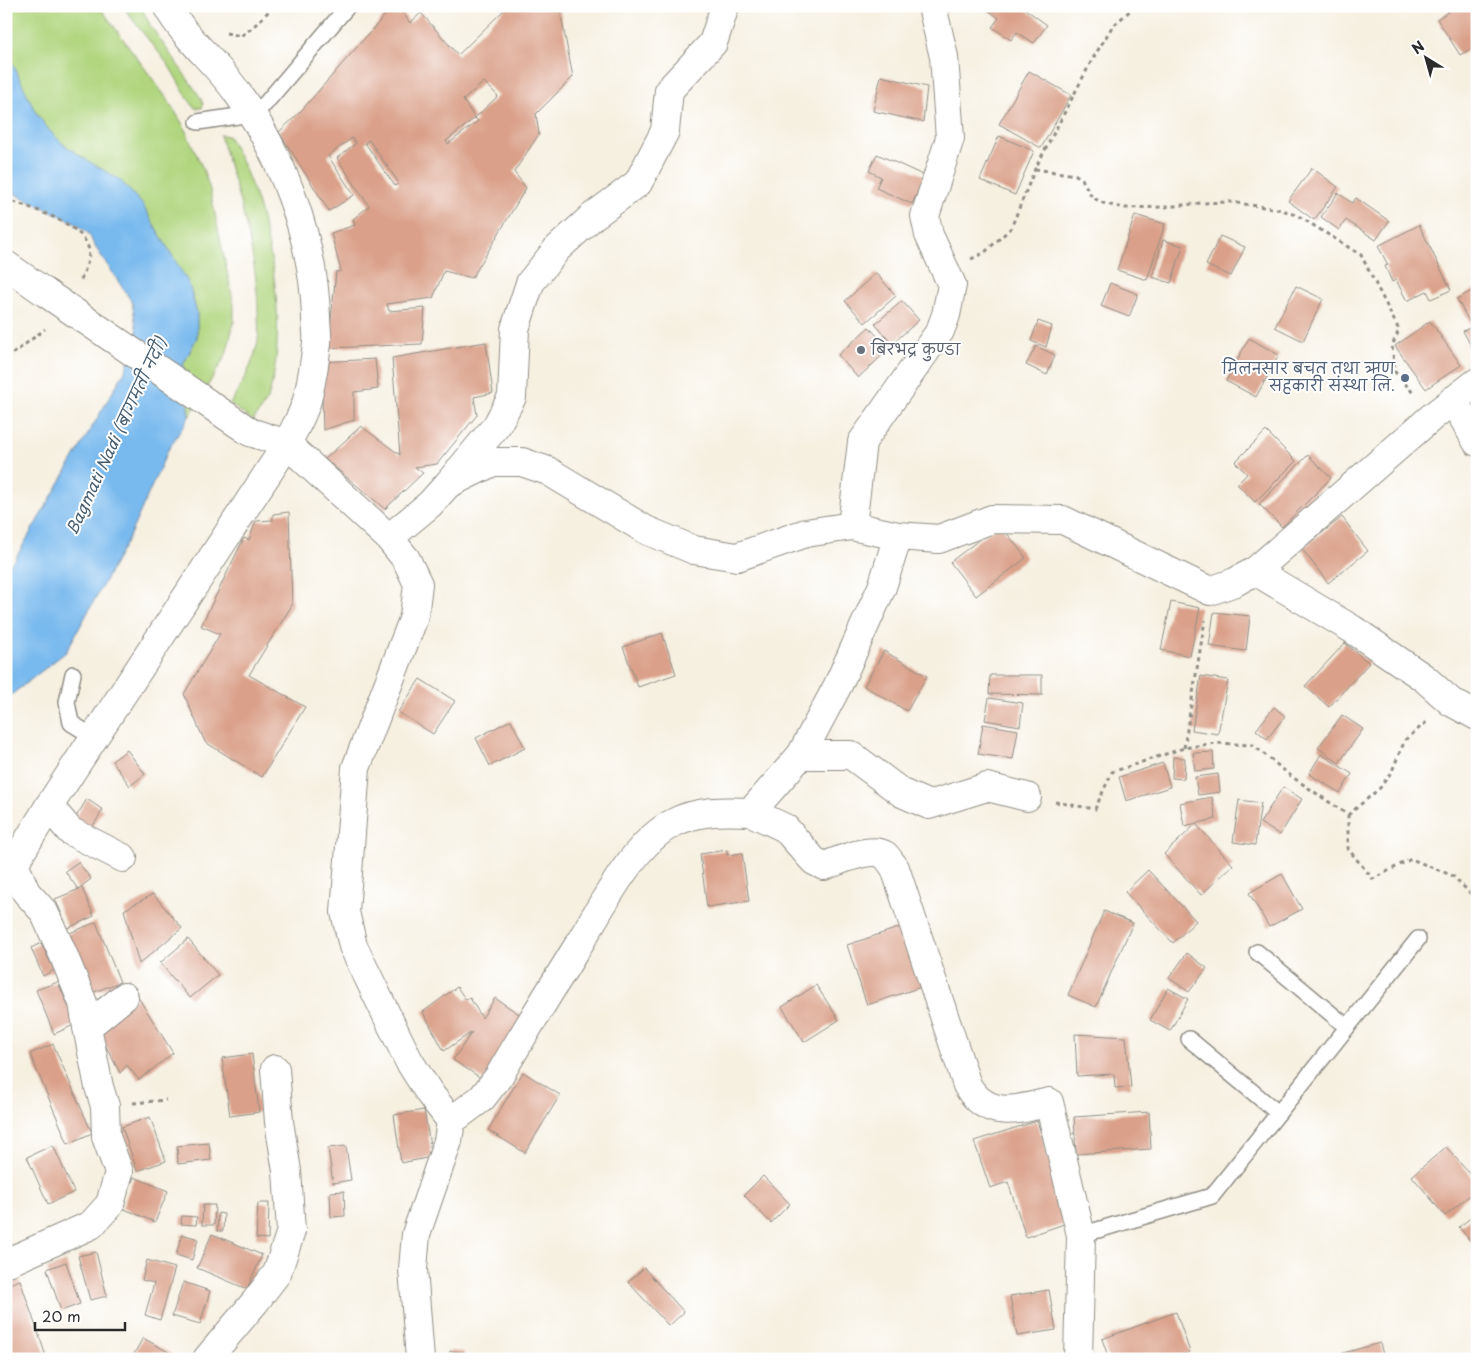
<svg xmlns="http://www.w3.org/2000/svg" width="1483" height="1365" font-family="'Playpen Sans','Playpen Sans Deva',sans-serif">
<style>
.green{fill:#b0d57e;stroke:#6e8054}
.water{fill:#79baee;stroke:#52728c}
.building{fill:#daa089;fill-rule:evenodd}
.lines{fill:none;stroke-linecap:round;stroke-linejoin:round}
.lane-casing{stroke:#908e86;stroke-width:18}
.street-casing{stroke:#908e86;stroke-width:30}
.secondary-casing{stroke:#908e86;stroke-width:30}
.path{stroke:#908e86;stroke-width:3;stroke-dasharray:4 4;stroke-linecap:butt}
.lane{stroke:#fff;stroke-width:15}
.street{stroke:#fff;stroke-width:28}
.secondary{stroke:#fff;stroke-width:28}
.secondary-bridge-casing{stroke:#908e86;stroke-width:30;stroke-linecap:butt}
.secondary-bridge{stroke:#fff;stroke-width:28}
.worship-dot{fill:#6b7280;stroke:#fff;stroke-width:2}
.service-dot{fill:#5c6f8a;stroke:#fff;stroke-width:2}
.labels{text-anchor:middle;stroke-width:4;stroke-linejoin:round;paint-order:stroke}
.worship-label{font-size:15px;fill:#5b616d;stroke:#fff;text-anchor:start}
.service-label{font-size:15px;fill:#4e5e75;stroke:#fff;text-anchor:end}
.water-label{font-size:16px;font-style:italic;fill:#465d6f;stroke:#fff}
</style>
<rect width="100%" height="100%" fill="#fff"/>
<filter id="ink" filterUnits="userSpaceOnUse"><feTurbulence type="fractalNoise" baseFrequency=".02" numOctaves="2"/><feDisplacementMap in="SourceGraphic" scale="10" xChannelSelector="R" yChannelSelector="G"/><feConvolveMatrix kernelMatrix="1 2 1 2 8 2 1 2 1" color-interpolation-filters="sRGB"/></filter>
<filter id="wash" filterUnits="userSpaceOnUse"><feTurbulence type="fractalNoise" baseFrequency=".0096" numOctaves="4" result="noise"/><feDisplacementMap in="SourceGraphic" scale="20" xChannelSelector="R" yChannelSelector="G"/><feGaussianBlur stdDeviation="1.12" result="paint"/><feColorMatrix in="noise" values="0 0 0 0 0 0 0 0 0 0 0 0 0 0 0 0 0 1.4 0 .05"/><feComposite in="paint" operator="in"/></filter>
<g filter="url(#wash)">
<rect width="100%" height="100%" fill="#f6f0e1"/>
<g class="green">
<path d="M6,6h93l69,94 14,23 22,48 6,19 24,115v17l-8,33 -37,62 -6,-52 14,-28v-24l-8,-29 -104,-125c-13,-8 -26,-17 -36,-29 -17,-18 -41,-68 -43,-93 -1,-10 0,-21 0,-31z"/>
<path d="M123,6h18l9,19 51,73 2,6 -1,4h-7c-12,-14 -18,-31 -29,-46 -14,-19 -30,-36 -43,-56z"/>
<path d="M220,135l8,1c40,65 63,185 41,259 -3,9 -11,18 -16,26l-23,-17c12,-20 23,-39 28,-63 1,-9 0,-20 0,-30 -1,-60 -21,-119 -38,-176z"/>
</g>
<polygon class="water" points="6,38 12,62 36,113 49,130 63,144 85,159 120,180 142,204 189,284 197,313 197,337 183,365 189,417 168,450 129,537 66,652 6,699 6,569 15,559 126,369 137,332 132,302 94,245 89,234 74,222 15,194 6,188"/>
<g id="blocks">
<g class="building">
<path d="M393,6h5l12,17 11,-10 37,42 50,-49h51l14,71 -37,37 3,20 -25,38 12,16 -54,90 -28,-7 -11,27 -46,6 2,7 36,-3 -3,36 -94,4 8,-76 5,-1 -10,-38 24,-8 -2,-6 16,-13 -32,-48 19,-15 -4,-5 -24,18 26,39 -25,16 -50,-79 21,-20zM484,82l14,14 -23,22 3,3 -30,23 -2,-3 29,-23 -12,-18zM369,140l30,43 -4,3 -30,-43z"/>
<polygon points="982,6 1021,6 1047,25 1034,43 1017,32 1011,40 992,27 999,18"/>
<polygon points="1457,6 1477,6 1477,45 1460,55 1437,19"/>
<polygon points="1029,71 1071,95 1041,148 999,124"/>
<polygon points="881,76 927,87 923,122 873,111"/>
<polygon points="999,136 1034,151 1015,195 980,180"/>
<polygon points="877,154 925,176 912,204 876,188 881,177 869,171"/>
<polygon points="1312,168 1338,187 1314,220 1288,201"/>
<polygon points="1338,193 1352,203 1356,198 1389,221 1376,240 1346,220 1339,230 1321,217"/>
<polygon points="1135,215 1165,224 1147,280 1117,270"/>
<polygon points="1419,225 1451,290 1431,299 1427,291 1407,301 1396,280 1392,282 1385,266 1388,265 1378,246"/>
<polygon points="1220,236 1245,247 1231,276 1206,265"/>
<polygon points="1163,240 1183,246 1171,283 1152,277"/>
<polygon points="876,273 896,296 865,323 845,301"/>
<polygon points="1110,283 1138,294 1129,317 1101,306"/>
<polygon points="1296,286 1323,299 1303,341 1275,327"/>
<polygon points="1477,288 1477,357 1463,331 1472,327 1457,299"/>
<polygon points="902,301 919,320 892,344 875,324"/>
<polygon points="1038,321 1052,326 1046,347 1031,341"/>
<polygon points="1430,321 1461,365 1426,389 1395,346"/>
<polygon points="869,327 889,349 858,378 838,355"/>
<polygon points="1249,338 1279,355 1256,397 1226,381"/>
<polygon points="486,342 493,393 474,397 477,415 437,464 415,467 423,473 385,509 325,459 361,426 400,455 392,358"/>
<polygon points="1036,346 1055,355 1047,375 1026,365"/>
<polygon points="375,359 378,389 354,392 354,420 323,430 321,362"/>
<polygon points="1266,431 1296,461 1255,502 1237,484 1247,474 1235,462"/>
<polygon points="1308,455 1331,478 1282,527 1259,504"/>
<polygon points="289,512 292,605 249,675 305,707 262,777 205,742 184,694 220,634 201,626 244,538 249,540 256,521 273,520 273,514"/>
<polygon points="1342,517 1368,551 1328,583 1302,549"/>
<polygon points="1000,524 1026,558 976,596 950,562"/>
<polygon points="1171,602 1200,608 1190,656 1161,650"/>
<polygon points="1214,612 1250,616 1246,651 1209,646"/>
<polygon points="662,633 676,674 638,687 623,647"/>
<polygon points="1345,643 1369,663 1329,707 1305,686"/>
<polygon points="884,651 927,676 907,711 864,686"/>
<polygon points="990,675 1042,675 1042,695 989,694"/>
<polygon points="1201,676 1228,680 1218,734 1192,730"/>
<polygon points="420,679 455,701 433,734 398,712"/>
<polygon points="989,698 1023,703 1020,726 985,720"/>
<polygon points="1274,707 1285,716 1267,739 1256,730"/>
<polygon points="1342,715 1363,729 1339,763 1318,748"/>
<polygon points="511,720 525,748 490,766 476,738"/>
<polygon points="983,724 1018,730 1013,759 978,754"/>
<polygon points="127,750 145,774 130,786 112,761"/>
<polygon points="1213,752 1214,769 1195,771 1193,753"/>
<polygon points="1321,754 1352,774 1340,793 1309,774"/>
<polygon points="1173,757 1185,758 1184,779 1172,778"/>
<polygon points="1163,763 1170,787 1126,801 1119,777"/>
<polygon points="1218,774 1220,792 1198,795 1195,777"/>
<polygon points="1283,787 1302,799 1280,835 1260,823"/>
<polygon points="1212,797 1216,819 1184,826 1180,803"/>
<polygon points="87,799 103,810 89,832 73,822"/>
<polygon points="1239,800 1261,803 1255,845 1233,842"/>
<polygon points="1196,824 1233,865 1201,895 1164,854"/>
<polygon points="727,850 727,855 742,853 749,901 707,907 700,854"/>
<polygon points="78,862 91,879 78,889 65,871"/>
<polygon points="1148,870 1196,921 1173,943 1125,892"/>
<polygon points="1282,874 1302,909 1269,927 1249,893"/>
<polygon points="82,888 94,916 68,928 55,899"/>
<polygon points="153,894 182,928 139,964 124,910"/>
<polygon points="1104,911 1133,923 1096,1007 1068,995"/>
<polygon points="96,922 120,982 89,994 65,935"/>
<polygon points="904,926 924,986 867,1005 847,945"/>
<polygon points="188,939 218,975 190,998 160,963"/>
<polygon points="41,943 54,970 43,976 31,948"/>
<polygon points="1187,953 1207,968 1189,992 1169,978"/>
<polygon points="58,982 76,1024 54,1034 36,990"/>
<polygon points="816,985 839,1020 804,1042 782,1007"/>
<polygon points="457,987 466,1000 470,998 482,1018 495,998 525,1018 484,1080 453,1060 472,1032 444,1051 423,1012"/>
<polygon points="1168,988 1188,999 1170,1031 1150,1020"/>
<polygon points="138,997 173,1053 139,1080 127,1065 120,1073 96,1027"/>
<polygon points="1075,1034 1126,1037 1131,1087 1115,1088 1114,1074 1077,1076"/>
<polygon points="53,1044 92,1133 68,1144 30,1054"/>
<polygon points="252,1054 259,1112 230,1116 222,1058"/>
<polygon points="523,1072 560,1095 525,1153 488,1130"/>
<polygon points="424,1110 432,1157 401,1163 394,1115"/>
<polygon points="1149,1112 1151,1149 1076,1154 1074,1117"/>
<polygon points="150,1117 166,1161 137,1171 122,1127"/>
<polygon points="1037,1121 1070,1222 1026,1237 1008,1182 990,1188 974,1141"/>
<polygon points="209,1143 211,1160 178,1164 177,1146"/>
<polygon points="53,1145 74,1192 48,1204 27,1157"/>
<polygon points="346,1146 351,1180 333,1183 328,1148"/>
<polygon points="1446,1147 1477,1182 1477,1189 1445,1216 1412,1176"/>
<polygon points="763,1176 790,1204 771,1223 744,1195"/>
<polygon points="134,1177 168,1191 155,1222 122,1208"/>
<polygon points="344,1191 345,1216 331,1217 330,1192"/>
<polygon points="258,1203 269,1203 268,1239 256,1238"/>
<polygon points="203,1205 215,1205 214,1225 202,1225"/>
<polygon points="218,1213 224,1214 223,1231 217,1231"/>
<polygon points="1477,1213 1477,1249 1459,1227"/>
<polygon points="182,1216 197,1217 196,1225 181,1224"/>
<polygon points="182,1234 198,1239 192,1260 176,1255"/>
<polygon points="212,1234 262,1255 247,1289 197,1268"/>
<polygon points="96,1252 107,1296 90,1300 78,1256"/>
<polygon points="147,1260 175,1268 160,1320 145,1315 154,1283 142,1280"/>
<polygon points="66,1262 80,1304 61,1311 47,1269"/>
<polygon points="644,1268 684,1312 669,1326 628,1282"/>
<polygon points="20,1280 47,1359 6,1359 6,1285"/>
<polygon points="183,1282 210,1291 200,1324 172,1316"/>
<polygon points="1049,1290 1056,1330 1017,1336 1010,1296"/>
<polygon points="1176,1312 1190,1352 1172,1359 1109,1359 1102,1339"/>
<polygon points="143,1338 181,1359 131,1359"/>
<polygon points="1380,1343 1384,1359 1325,1359 1325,1358"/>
<polygon points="450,1351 464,1352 464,1359 449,1359"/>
</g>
</g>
</g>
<g filter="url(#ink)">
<use href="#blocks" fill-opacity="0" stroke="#908e86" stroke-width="1"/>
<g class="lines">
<g class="lane-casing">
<g id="lane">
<polyline points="198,122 251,114 265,104 348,6"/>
<polyline points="73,674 67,702 71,723 94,737"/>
<polyline points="1257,952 1347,1027"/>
<polyline points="1189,1039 1278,1113"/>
<polyline points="1081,1235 1212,1196 1418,939"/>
</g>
</g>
<g class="street-casing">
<g id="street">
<polyline points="1453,400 1477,442"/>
<polyline points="448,484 497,425 512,397 515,329 530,283 557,249 592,217 638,183 665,131 669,90 713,43 725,6"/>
<polyline points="898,536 852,526 862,442 940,331 946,315 952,285 929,235 925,216 950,138 944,57 932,6"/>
<polyline points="389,538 430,504 448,484 493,462 522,462 548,471 646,530 694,550 737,557 806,533 852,526"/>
<polyline points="1255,571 1352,629 1424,678 1451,702 1477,716"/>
<polyline points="801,755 851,755 902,793 929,805 987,787 1027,797"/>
<polyline points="49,806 70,831 123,858"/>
<path d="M751,812l34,16 29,33 10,5c15,-5 46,-20 61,-11 3,3 7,9 10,13l72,217c20,35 50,25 82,17l32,133 -3,124"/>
<polyline points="14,864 26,892 44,912 63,954 83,1003 87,1027"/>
<path d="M451,1121l31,-23 17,-22c25,-43 51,-85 77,-127 24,-39 56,-105 97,-126 25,-13 51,-12 78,-11l50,-57 37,-70 44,-98 16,-51 41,3 53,-20 71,1 147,71 25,-9 20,-11 178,-155 44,-34"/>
<polyline points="6,1263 91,1225 110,1204 119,1172 106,1137 105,1106 99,1087 87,1027 124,997"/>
<polyline points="207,1359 255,1302 277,1273 291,1231 287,1171 279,1122 275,1069"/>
</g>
</g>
<g class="secondary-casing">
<g id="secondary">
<polyline points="6,265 46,293"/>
<polyline points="250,432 287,444 389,538 406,559 418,584 414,617 356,768 345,912 353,946 409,1061 430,1094 451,1121 448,1141 416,1234 413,1269 420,1359"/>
<path d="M6,877l43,-71 238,-362c7,-15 18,-32 21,-48 4,-17 7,-36 9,-53 1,-8 -1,-17 -1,-26 -2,-77 -34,-164 -80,-226 -21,-30 -51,-52 -69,-85"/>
</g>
</g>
<g class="path">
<polyline points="226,33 241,36 252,28 274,6"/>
<polyline points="1035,169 1076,175 1082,179 1092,197 1105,204 1125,208 1165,207 1201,203 1231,202 1283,210 1300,217 1361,255 1399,330 1392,346 1395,372 1415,395"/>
<path d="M6,199c23,9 81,24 83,53 0,10 -5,20 -9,30"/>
<polyline points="971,259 984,253 1011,228 1035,169 1092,60 1112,27 1135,6"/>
<polyline points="6,359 45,329"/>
<polyline points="1184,748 1205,620"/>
<polyline points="1055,802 1095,809 1112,772 1184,748 1216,743 1253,745 1291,776 1348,815 1348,849 1373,879 1411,859 1453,876 1477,900"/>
<polyline points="1348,815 1380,788 1392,771 1405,740 1429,720"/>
<polyline points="133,1103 166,1100"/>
</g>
<use href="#lane" class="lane"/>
<use href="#street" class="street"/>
<use href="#secondary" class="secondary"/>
<g class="secondary-bridge-casing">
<polyline id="secondary-bridge" points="46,293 250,432"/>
</g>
<use href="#secondary-bridge" class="secondary-bridge"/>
</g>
</g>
<circle class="worship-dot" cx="861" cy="350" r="5"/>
<circle class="service-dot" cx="1405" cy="378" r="5"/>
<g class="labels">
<g class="worship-label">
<text x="871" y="355">बिरभद्र कुण्डा</text>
</g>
<g class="service-label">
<text x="1395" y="374">मिलनसार बचत तथा ऋण<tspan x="1395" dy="17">सहकारी संस्था लि.</tspan></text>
</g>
<g class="water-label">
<text transform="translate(116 436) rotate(-65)" y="6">Bagmati Nadi (बागमती नदी)</text>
</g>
</g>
<rect width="1483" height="1365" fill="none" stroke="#fff" stroke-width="25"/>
<g transform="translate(1426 58) rotate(323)" stroke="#ffffff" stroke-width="4" paint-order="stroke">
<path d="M0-4L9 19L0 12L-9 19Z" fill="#2b2b2b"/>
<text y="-8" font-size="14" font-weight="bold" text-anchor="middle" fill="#2b2b2b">N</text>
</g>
<path d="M35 1322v8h90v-8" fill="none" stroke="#2b2b2b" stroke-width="2.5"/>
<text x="42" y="1322" font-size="15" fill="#2b2b2b" stroke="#ffffff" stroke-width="4" paint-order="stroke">20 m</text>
</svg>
